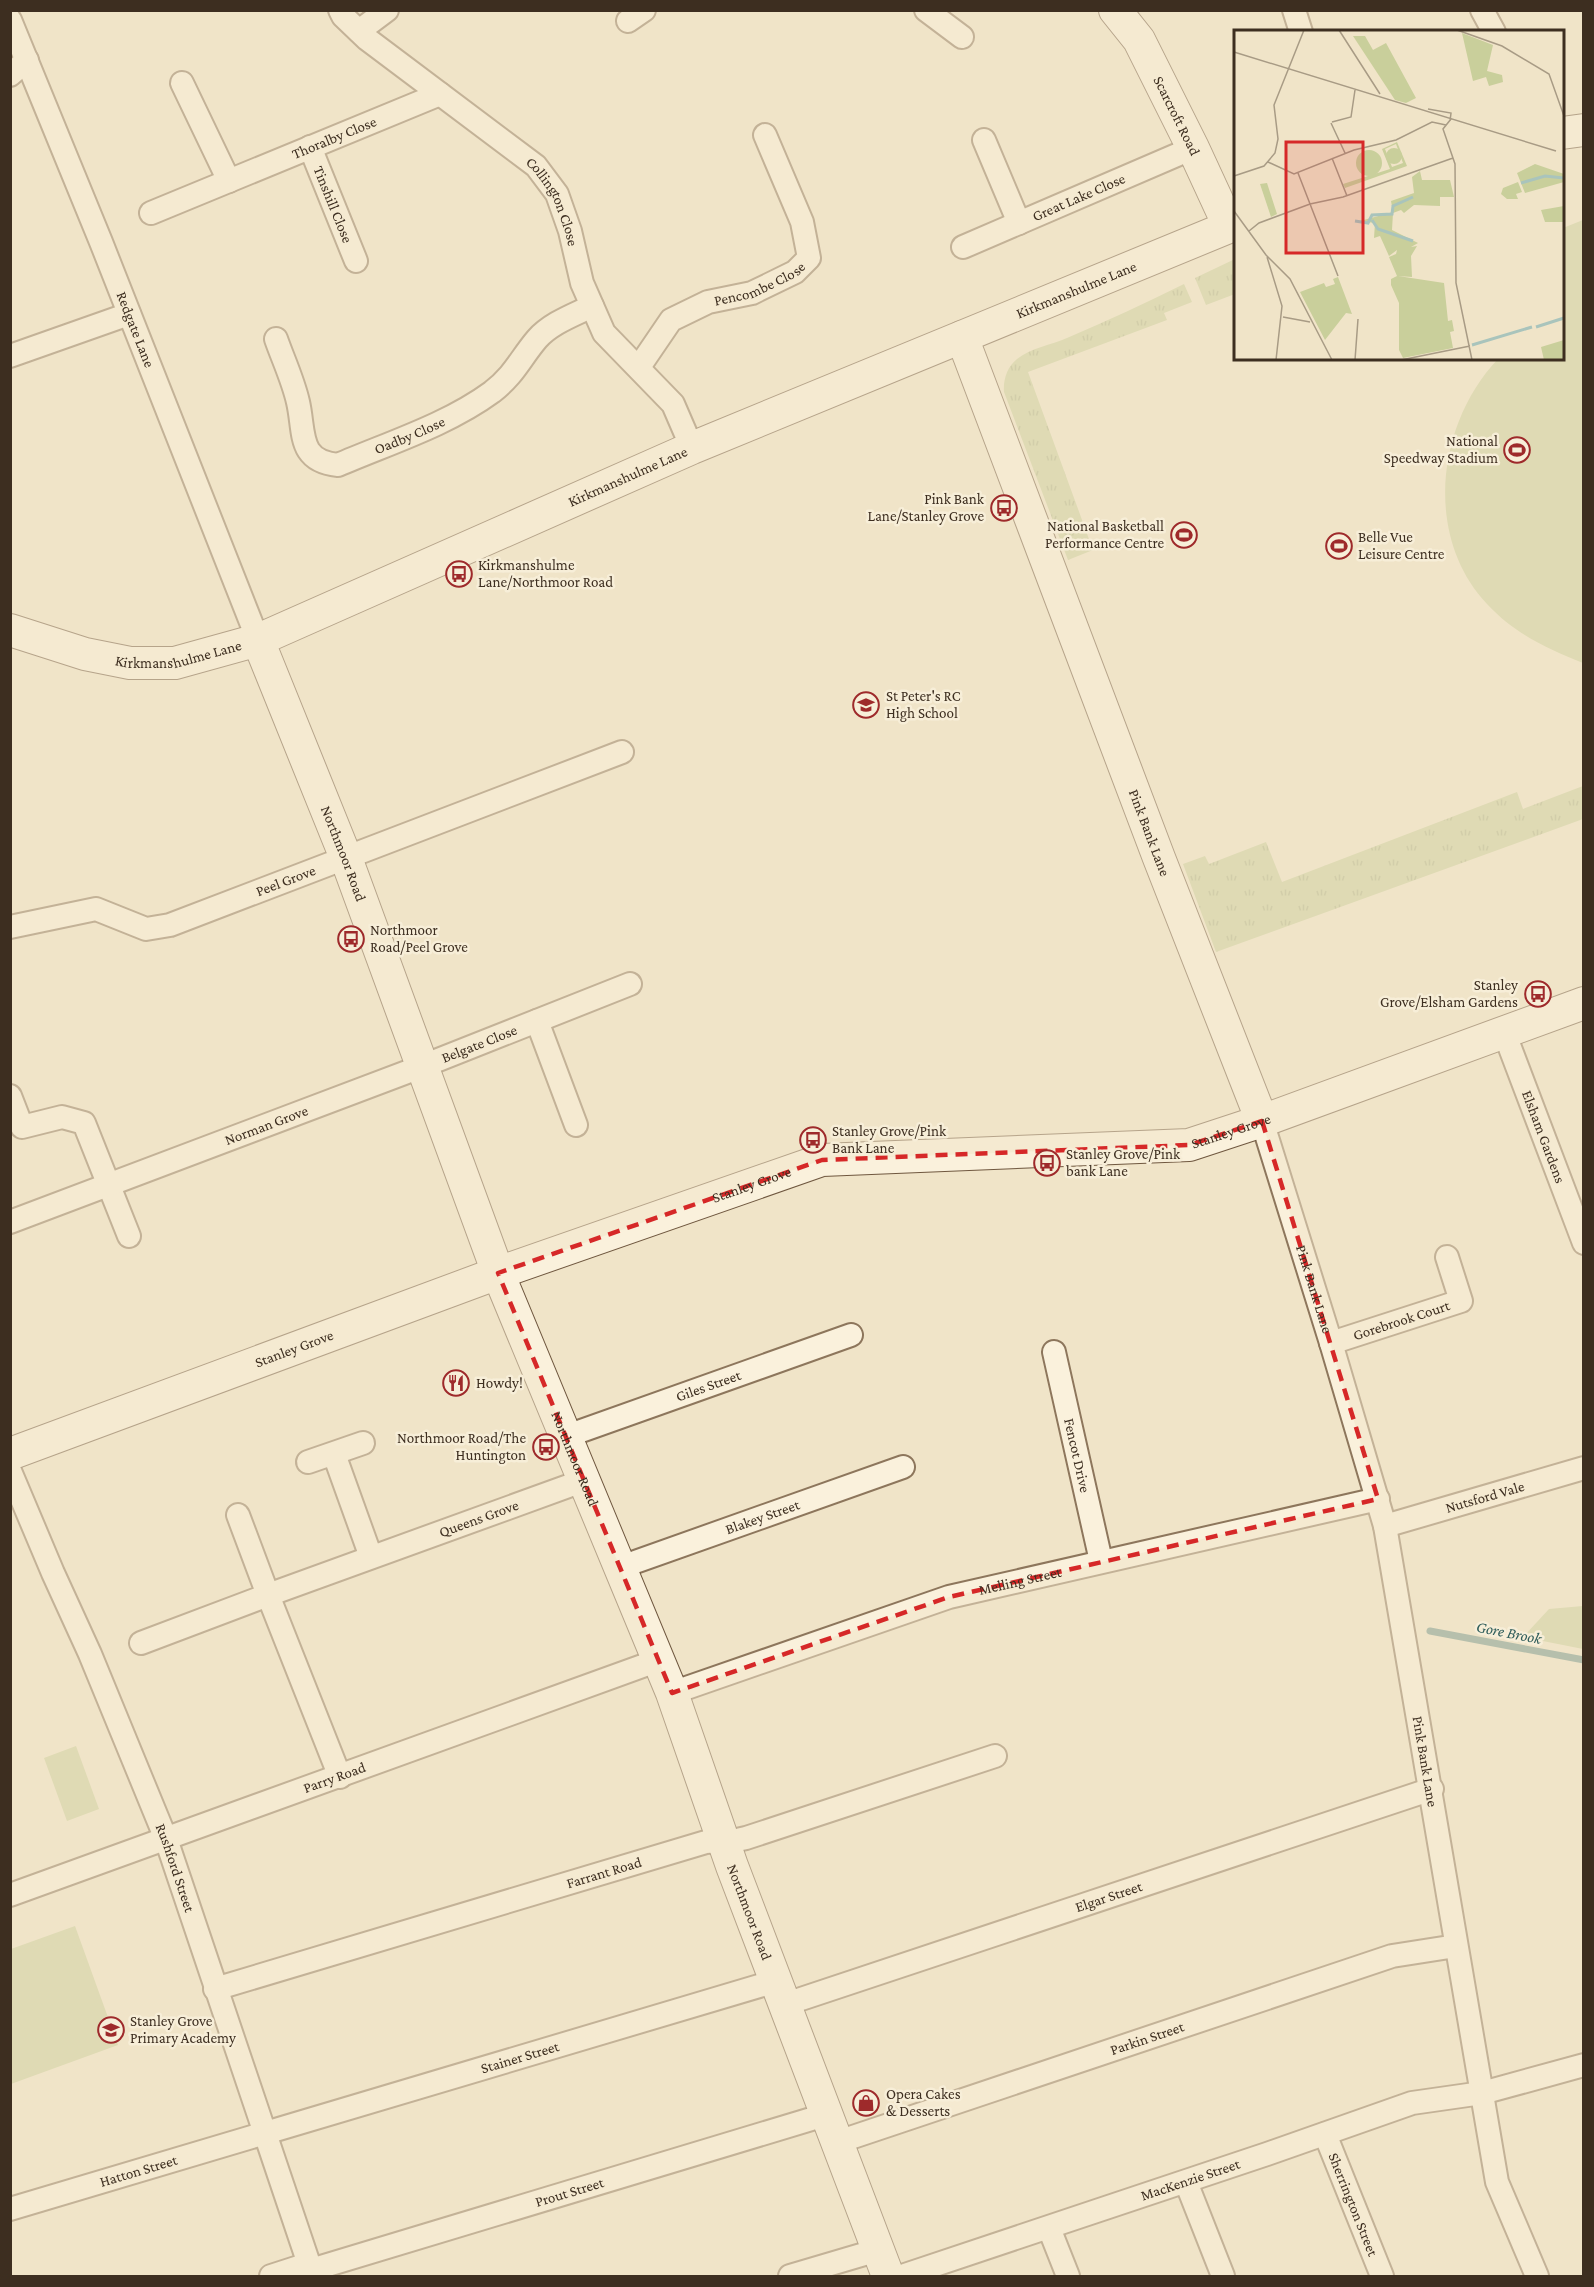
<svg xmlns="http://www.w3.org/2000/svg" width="1594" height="2287" font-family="'Crimson Pro',serif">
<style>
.grass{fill:url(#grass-tufts)}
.park{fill:#c9cf9b}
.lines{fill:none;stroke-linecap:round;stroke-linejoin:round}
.stream{stroke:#6f938a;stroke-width:7}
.street-casing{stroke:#8d765c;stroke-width:26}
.secondary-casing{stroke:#6f573f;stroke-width:34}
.street{stroke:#faf1dc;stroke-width:22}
.secondary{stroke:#faf1dc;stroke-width:32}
.marked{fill:none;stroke:#d62828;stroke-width:4.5;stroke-dasharray:12 8;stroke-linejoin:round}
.labels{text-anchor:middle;stroke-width:5;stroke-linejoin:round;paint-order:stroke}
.street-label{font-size:15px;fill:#3d2e20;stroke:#f7eed8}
.poi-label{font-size:15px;fill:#3d2e20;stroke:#f7eed8;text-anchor:start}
.water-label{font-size:16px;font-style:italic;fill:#2f5d5a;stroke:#f7eed8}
.inset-river{fill:none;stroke:#a9c4bc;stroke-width:3}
.inset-road{fill:none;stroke:#a89b85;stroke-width:1.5}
.view{fill:#d62828;fill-opacity:0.15;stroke:#d62828;stroke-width:3}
.inset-edge{fill:none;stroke:#3d2e20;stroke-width:3}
</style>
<defs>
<pattern id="grass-tufts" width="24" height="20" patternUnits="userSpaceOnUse" patternTransform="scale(1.5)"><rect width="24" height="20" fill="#c9cf9b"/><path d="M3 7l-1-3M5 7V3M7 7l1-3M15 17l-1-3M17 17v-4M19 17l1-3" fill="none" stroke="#aeb285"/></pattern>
</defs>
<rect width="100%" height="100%" fill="#f0e4c8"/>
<g class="grass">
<polygon points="1235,259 1235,294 1206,305 1195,278"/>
<path d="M1184,284l8,18 -28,11 3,7 -139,52 65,178 -25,10 -64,-168c-1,-12 3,-25 13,-33 14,-11 34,-14 50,-21 40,-17 79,-35 117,-54z"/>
<polygon points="1583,786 1583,819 1216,952 1183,864 1205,856 1209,864 1266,842 1282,882 1517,792 1523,809"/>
</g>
<g class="park">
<path d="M1583,220l1,443h-1c-37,-15 -68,-29 -96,-59 -64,-68 -50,-181 11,-245l64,-1 1,-130z"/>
<polygon points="1583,1606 1583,1649 1523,1637 1549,1609"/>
<polygon points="76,1746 99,1809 67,1821 44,1758"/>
<polygon points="75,1926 118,2045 11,2084 11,1949"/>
</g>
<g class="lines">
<polyline class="stream" points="1430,1631 1584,1660"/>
<g class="street-casing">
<g id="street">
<path id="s1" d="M340,10l3,6 24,23 169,127 21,28 13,37 12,52 22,50 69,71 19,44"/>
<polyline points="926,10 962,37"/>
<polyline points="1294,10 1301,32"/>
<polyline points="1482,10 1494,32"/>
<path id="s2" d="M10,20l91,222 157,398"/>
<polyline points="628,21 644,10"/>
<polyline points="359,31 387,10"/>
<polyline points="10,75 27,60"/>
<polyline points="182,83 229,181"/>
<polyline points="984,140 1019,223"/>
<path id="s3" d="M310,147l46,114"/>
<path id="s4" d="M151,213l289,-119"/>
<path id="s5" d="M963,247l230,-99"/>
<path id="s6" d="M276,339c7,20 17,41 22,63 7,30 -1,59 40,63 51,-22 109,-40 154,-73 23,-18 28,-33 45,-53 14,-16 37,-24 55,-33"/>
<polyline points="10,356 129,314"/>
<path id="s7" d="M639,367l32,-47 37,-18 44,-9 43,-21 14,-14 -7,-36 -37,-87"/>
<path id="s8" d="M10,927l86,-18 50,20 24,-4 452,-173"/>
<polyline points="537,1021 576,1125"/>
<path id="s9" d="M1504,1032l80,211"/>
<polyline points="10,1096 22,1127 62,1117 84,1123 129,1236"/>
<path id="s10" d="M1262,1121l69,222 54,183 112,656 40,94"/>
<path id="s11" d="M10,1222l413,-156 207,-82"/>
<path id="s12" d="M1331,1343l130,-42 -14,-44"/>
<path id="s13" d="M1054,1352l47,209"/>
<path id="s14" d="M567,1436l284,-101"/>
<polyline points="334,1454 371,1557"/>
<polyline points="308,1462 363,1443"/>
<path id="s15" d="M10,1471l43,102 37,81 76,185 147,437"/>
<path id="s16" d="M1385,1526l199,-58"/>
<path id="s17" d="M621,1567l282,-100"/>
<polyline points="141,1643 268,1595 238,1515"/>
<path id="s18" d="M672,1693l277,-96 429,-98"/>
<path id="s19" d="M340,1777l-72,-182 317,-115"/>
<path id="s20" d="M10,1895l649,-235"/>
<path id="s21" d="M215,1989l491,-147 31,-2 9,-2 249,-82"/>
<path id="s22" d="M786,2004l646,-215"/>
<path id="s23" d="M1325,2134l57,142"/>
<path id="s24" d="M838,2142l554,-186 64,-10"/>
<polyline points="1186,2182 1223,2276"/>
<path id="s25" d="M10,2209l766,-228"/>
<polyline points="1049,2228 1068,2276"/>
<path id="s26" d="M311,2270l517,-156"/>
<polyline points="271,2276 308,2264"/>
<polyline points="790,2276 878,2250"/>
<path id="s27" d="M902,2276l365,-122 145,-51 70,-10 102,-28"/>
</g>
</g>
<g class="secondary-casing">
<g id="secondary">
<path id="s28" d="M1115,10l24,30 54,108 36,78"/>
<polyline points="1562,133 1584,130"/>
<path id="s29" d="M962,337l197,521 103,263"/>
<path id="s30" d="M10,630l75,24 45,9h45l83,-23 434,-192 544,-224"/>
<path id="s31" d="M258,640l88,218 152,415 174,420 60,173 156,410"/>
<path id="s32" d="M10,1454l488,-181 324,-113 367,-15 73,-24 322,-118"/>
</g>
</g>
<use href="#street" class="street"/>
<use href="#secondary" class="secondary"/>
</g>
<path d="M0 0H1594V2287H0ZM1262,1121l116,378 -429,98 -277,96 -174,-420 324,-113 367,-15z" fill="#f0e4c8" fill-opacity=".55" fill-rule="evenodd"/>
<path class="marked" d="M1262,1121l116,378 -429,98 -277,96 -174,-420 324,-113 367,-15z"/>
<defs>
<g id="stadium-ring" transform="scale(1.35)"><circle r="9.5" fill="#f7eed8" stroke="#9e2a2b" stroke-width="1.5"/><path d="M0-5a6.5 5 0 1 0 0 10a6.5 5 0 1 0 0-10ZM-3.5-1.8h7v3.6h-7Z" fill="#9e2a2b"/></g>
<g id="bus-ring" transform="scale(1.35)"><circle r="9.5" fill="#f7eed8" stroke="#9e2a2b" stroke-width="1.5"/><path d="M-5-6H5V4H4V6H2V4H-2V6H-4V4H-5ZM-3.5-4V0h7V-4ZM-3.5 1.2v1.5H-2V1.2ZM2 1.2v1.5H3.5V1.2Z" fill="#9e2a2b"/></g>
<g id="school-ring" transform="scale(1.35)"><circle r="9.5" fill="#f7eed8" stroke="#9e2a2b" stroke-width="1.5"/><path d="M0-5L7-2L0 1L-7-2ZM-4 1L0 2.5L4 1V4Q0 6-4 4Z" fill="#9e2a2b"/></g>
<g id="restaurant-ring" transform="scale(1.35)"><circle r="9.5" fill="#f7eed8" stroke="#9e2a2b" stroke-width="1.5"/><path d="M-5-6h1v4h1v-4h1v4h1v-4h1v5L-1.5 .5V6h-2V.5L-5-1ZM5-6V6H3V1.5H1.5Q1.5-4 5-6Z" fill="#9e2a2b"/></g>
<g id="shop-ring" transform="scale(1.35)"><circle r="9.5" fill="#f7eed8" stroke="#9e2a2b" stroke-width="1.5"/><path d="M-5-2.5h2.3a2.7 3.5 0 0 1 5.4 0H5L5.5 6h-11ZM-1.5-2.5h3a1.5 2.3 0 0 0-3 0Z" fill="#9e2a2b"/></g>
</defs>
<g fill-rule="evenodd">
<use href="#stadium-ring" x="1517" y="450"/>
<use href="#bus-ring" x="1004" y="508"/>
<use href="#stadium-ring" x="1184" y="535"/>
<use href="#stadium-ring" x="1339" y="546"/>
<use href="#bus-ring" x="459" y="574"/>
<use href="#school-ring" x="866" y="705"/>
<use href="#bus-ring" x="351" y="939"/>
<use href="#bus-ring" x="1538" y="994"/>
<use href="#bus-ring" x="813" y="1140"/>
<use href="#bus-ring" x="1047" y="1163"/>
<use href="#restaurant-ring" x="456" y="1383"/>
<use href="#bus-ring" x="546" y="1447"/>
<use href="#school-ring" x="111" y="2030"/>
<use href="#shop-ring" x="866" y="2103"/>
</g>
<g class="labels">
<g class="street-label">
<text dy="5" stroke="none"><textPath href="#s28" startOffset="123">Scarcroft Road</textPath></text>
<text dy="5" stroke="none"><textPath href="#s4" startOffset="198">Thoralby Close</textPath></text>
<text dy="5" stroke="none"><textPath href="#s5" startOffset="126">Great Lake Close</textPath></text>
<text dy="5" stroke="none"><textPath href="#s3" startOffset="62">Tinshill Close</textPath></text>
<text dy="5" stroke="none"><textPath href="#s1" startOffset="291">Collington Close</textPath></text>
<text dy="5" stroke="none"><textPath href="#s7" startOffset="153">Pencombe Close</textPath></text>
<text dy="5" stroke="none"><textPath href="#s30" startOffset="1146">Kirkmanshulme Lane</textPath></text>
<text dy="5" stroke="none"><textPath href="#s2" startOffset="334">Redgate Lane</textPath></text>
<text dy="5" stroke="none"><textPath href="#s6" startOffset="228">Oadby Close</textPath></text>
<text dy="5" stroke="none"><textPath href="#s30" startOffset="660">Kirkmanshulme Lane</textPath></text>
<text dy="5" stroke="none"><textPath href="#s30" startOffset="174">Kirkmanshulme Lane</textPath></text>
<text dy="5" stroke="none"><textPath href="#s29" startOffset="530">Pink Bank Lane</textPath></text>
<text dy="5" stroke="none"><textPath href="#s31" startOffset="230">Northmoor Road</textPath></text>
<text dy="5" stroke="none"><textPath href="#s8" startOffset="290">Peel Grove</textPath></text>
<text dy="5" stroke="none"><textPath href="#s11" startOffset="502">Belgate Close</textPath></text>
<text dy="5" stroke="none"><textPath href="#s11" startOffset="274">Norman Grove</textPath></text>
<text dy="5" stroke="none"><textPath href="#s32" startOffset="1275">Stanley Grove</textPath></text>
<text dy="5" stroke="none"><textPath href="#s9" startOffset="112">Elsham Gardens</textPath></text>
<text dy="5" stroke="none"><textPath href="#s32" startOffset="789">Stanley Grove</textPath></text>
<text dy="5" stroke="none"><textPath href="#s10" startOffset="176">Pink Bank Lane</textPath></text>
<text dy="5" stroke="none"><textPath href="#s12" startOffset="74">Gorebrook Court</textPath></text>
<text dy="5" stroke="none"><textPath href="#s32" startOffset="303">Stanley Grove</textPath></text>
<text dy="5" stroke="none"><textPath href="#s14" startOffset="150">Giles Street</textPath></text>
<text dy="5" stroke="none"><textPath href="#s13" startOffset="106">Fencot Drive</textPath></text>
<text dy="5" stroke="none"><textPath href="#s31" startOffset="878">Northmoor Road</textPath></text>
<text dy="5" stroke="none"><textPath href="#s16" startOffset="104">Nutsford Vale</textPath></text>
<text dy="5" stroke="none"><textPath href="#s17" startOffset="150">Blakey Street</textPath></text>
<text dy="5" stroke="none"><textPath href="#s19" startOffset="420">Queens Grove</textPath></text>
<text dy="5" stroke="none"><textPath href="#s18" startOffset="366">Melling Street</textPath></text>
<text dy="5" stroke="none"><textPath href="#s10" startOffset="662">Pink Bank Lane</textPath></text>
<text dy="5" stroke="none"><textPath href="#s20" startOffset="345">Parry Road</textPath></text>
<text dy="5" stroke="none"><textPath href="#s15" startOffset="430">Rushford Street</textPath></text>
<text dy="5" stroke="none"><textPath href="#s21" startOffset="406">Farrant Road</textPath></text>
<text dy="5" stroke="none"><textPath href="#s22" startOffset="340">Elgar Street</textPath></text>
<text dy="5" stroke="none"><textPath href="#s31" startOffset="1364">Northmoor Road</textPath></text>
<text dy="5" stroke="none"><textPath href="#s24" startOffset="326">Parkin Street</textPath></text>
<text dy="5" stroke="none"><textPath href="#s25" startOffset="532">Stainer Street</textPath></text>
<text dy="5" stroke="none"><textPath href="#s25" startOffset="134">Hatton Street</textPath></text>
<text dy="5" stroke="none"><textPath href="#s27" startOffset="304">MacKenzie Street</textPath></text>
<text dy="5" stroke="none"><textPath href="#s26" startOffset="270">Prout Street</textPath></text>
<text dy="5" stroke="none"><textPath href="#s23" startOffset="76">Sherrington Street</textPath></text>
</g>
<g class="poi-label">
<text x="1498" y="446" text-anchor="end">National<tspan x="1498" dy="17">Speedway Stadium</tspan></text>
<text x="984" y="504" text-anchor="end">Pink Bank<tspan x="984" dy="17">Lane/Stanley Grove</tspan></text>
<text x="1164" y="531" text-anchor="end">National Basketball<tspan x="1164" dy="17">Performance Centre</tspan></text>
<text x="1358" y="542">Belle Vue<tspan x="1358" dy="17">Leisure Centre</tspan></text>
<text x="478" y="570">Kirkmanshulme<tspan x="478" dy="17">Lane/Northmoor Road</tspan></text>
<text x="886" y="701">St Peter's RC<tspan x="886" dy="17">High School</tspan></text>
<text x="370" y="935">Northmoor<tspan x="370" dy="17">Road/Peel Grove</tspan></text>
<text x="1518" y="990" text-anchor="end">Stanley<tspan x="1518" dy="17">Grove/Elsham Gardens</tspan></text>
<text x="832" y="1136">Stanley Grove/Pink<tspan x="832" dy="17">Bank Lane</tspan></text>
<text x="1066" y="1159">Stanley Grove/Pink<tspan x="1066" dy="17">bank Lane</tspan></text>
<text x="476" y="1388">Howdy!</text>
<text x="526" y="1443" text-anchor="end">Northmoor Road/The<tspan x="526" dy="17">Huntington</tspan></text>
<text x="130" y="2026">Stanley Grove<tspan x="130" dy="17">Primary Academy</tspan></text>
<text x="886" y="2099">Opera Cakes<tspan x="886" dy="17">&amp; Desserts</tspan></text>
</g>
<g class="water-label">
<text transform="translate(1509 1632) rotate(11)" y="6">Gore Brook</text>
</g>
</g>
<g transform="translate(1234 30)">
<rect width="330" height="330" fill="#f0e4c8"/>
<path d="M163,112l10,24 -62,22 -2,-4 47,-15 -8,-20zM162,114l7,19 -11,4 -7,-18z" fill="#c9cf9b" fill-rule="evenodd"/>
<path d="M228,3l31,12 -6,26 15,4 1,7 -14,4 -3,-9 -13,4zM119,6h12l8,14 13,-7 30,55 -10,5 -11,-3zM152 126a8 8 0 1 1 16 0a8 8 0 1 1-16 0ZM122 133a13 13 0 1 1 26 0a13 13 0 1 1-26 0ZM301,134l29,10v8l-39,11 -8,-20zM186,141l2,9h28l4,17h-14v9l-26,-1 -10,8 -3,-3 -8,3 -1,17 26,13 -7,4 6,-1 -6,10 1,21 -14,-1 46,7 4,38 4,-1 2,11 -4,1 3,16 -50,10 -4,-8v-47l-8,-18v-6l6,-3 -8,-19 7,-3 1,-4 -8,6 -9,-20 -6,2 1,-15 -15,-2 33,-9 -2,-11 23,-8 -2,-16zM284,152l4,10 -6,2 2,5h-11l-6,-5 2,-6zM33,153l10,31 -6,3 -11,-33zM330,176v16h-19l-4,-12zM104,247l14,37 -6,-1 -21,27 -25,-48 24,-9 2,4 9,-3 -2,-5zM330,310v20h-20l-3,-13z" fill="#c9cf9b"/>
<path class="inset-river" d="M287,153l24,-7 19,2M138,190l6,9 35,12M121,191l13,2 4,-8 20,-1 1,-8 20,-9M302,297l28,-9M238,315l60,-18"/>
<path class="inset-road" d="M105,0l41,64M223,0l45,16 47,28 15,42M0,22l322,99M194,79l23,4 -1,8M217,89l-8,10 12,35 1,119 16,77M98,92l19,-5 4,-27M97,93l14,30M98,128l15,38M34,132l26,12 60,-24 42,-10 36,-18 14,3M64,143l40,103M0,146l30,-10 11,-13 3,-14 -4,-34 30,-75M0,181l32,44 24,24 42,81M15,201l10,-8 51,-19 33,-7 110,-39M33,227l15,49 -6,54M49,287l27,5M121,330l3,-41M167,330l69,-14"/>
<path class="view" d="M52,112h77v111h-77z"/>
<rect width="330" height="330" class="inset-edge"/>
</g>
<rect width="1594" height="2287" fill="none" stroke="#3d2e20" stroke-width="24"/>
</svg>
